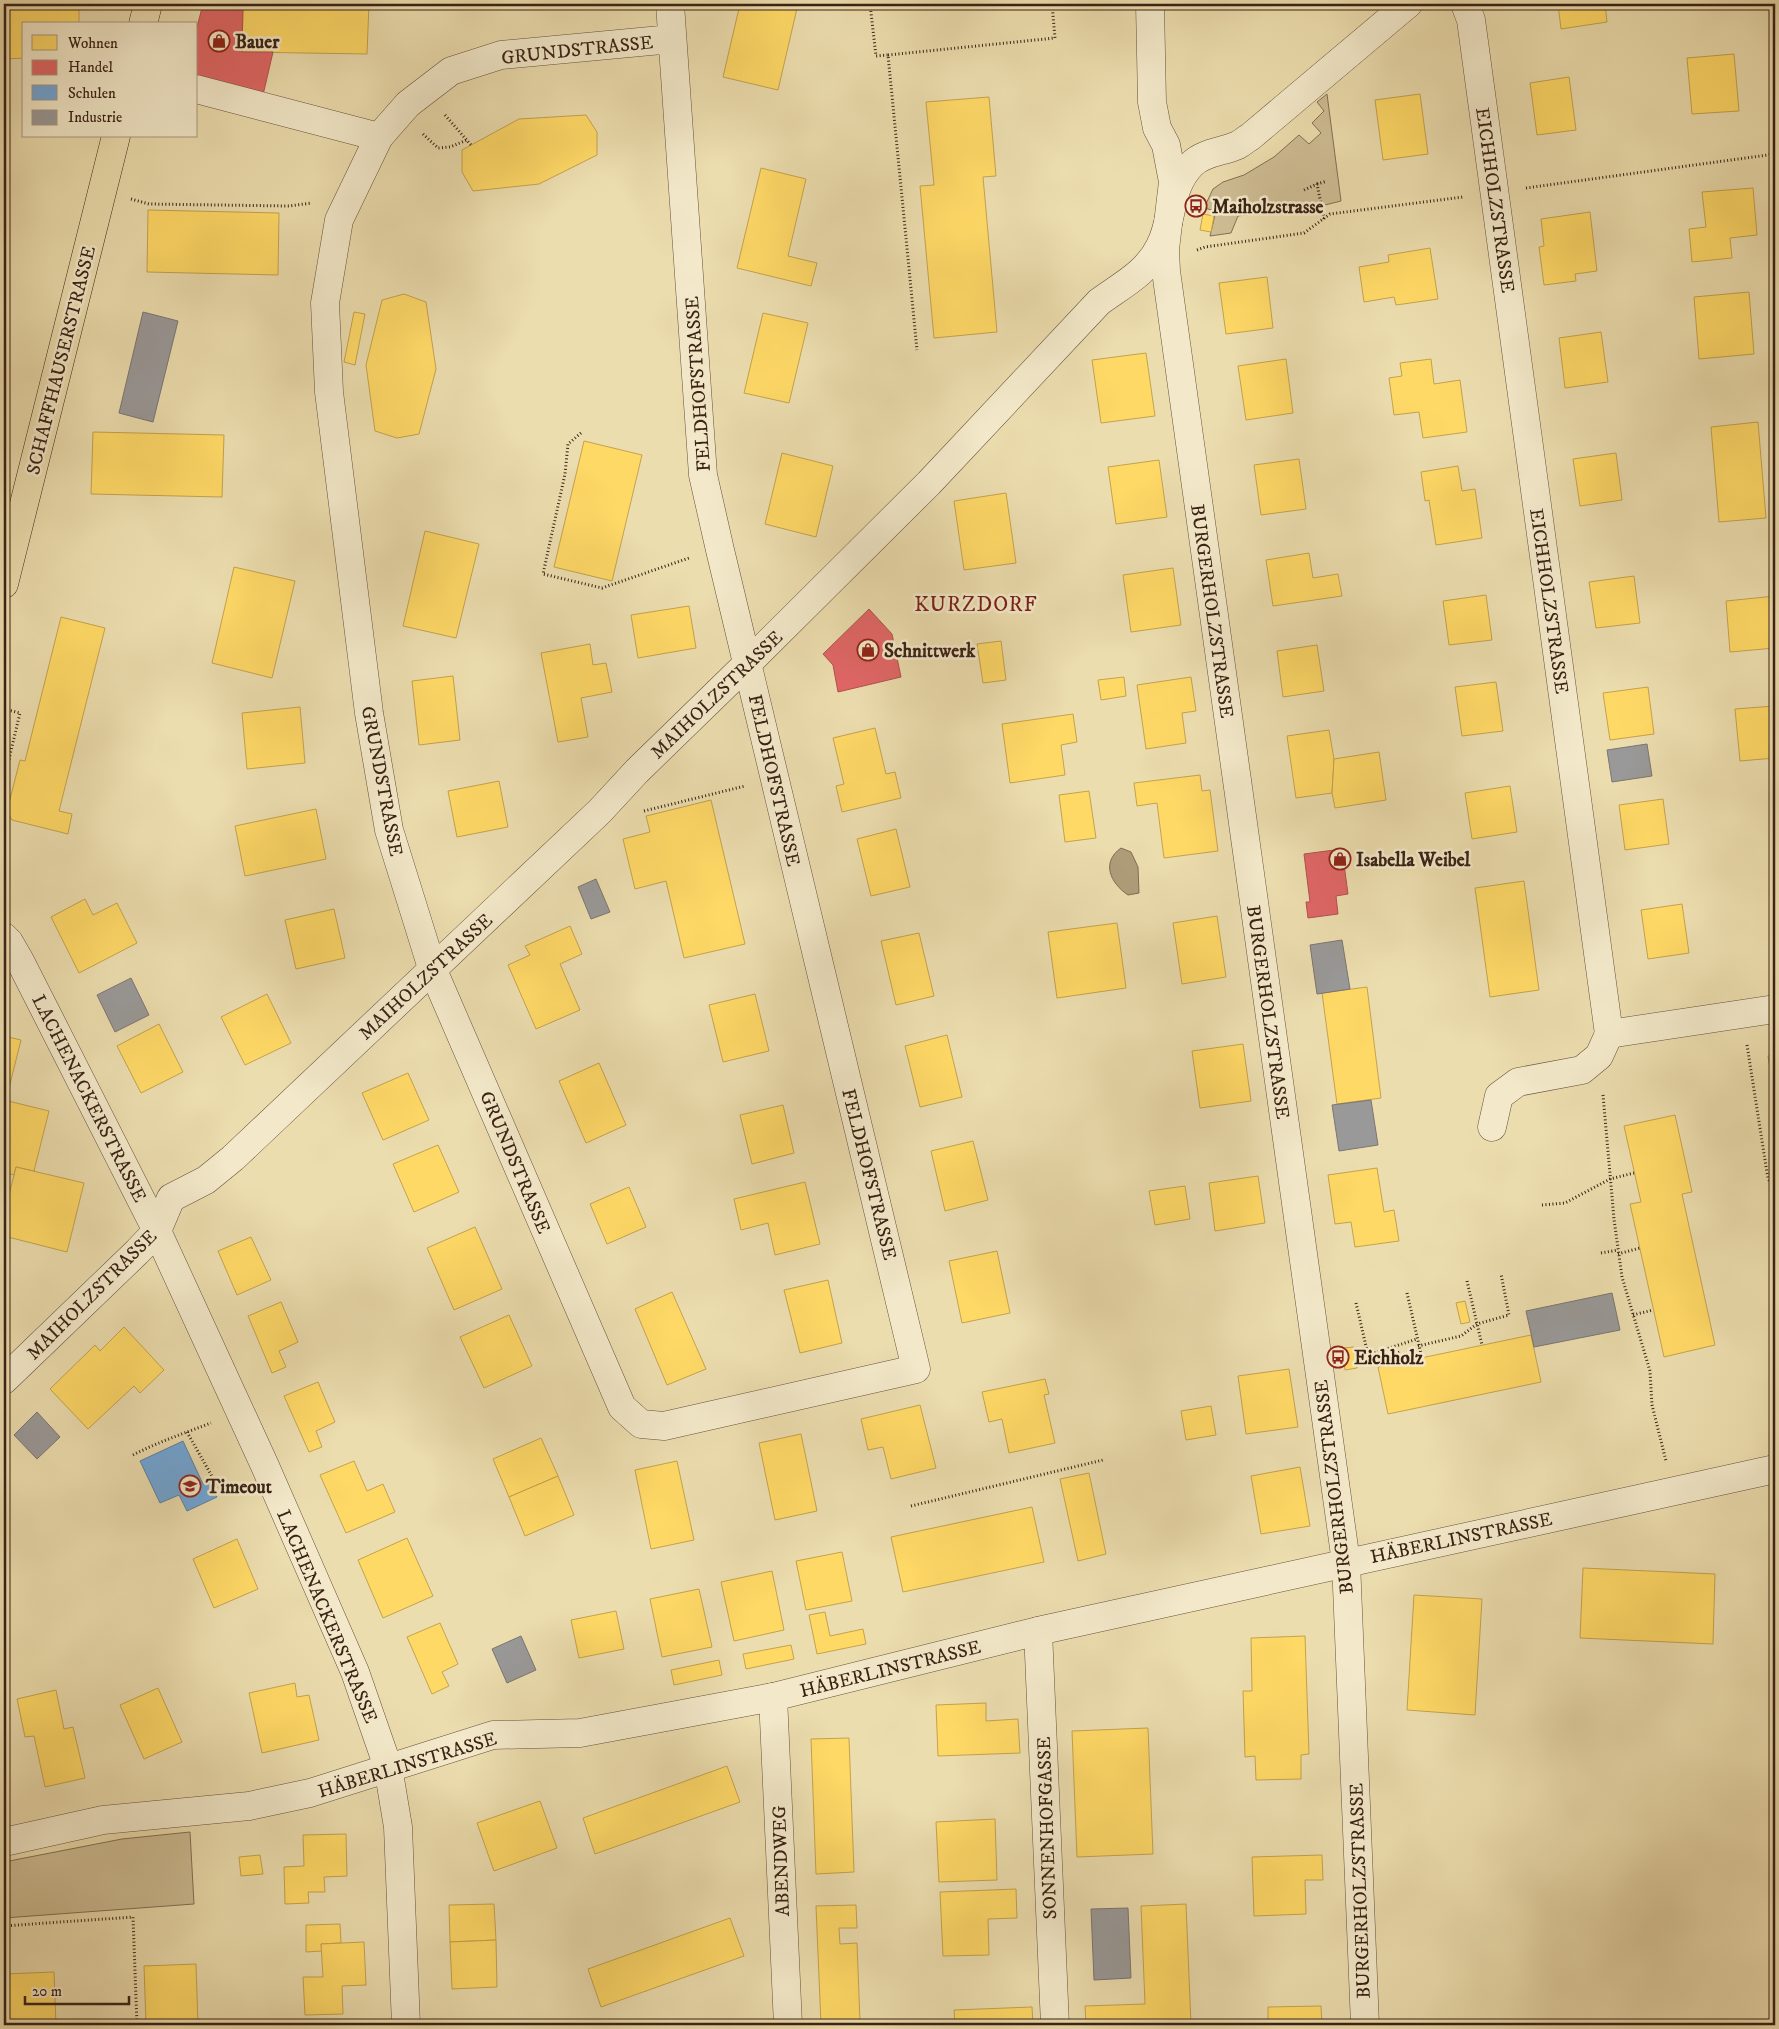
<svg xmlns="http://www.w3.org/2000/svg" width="1779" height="2029" font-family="'IM FELL DW Pica',serif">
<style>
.green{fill:#cebd94;stroke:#847054}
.water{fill:#af9d7a;stroke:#806c52}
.homes{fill:#ffd966;stroke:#c4a24e}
.shops{fill:#e06666;stroke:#ae524e}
.schools{fill:#6fa8dc;stroke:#5f80a0}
.industry{fill:#999;stroke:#7c7571}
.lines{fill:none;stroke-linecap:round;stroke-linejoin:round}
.minor-casing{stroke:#66513b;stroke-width:29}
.major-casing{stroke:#392215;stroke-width:29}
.path{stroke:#392215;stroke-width:3;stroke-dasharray:1 2.5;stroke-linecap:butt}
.minor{stroke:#f3e9ca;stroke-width:28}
.major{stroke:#ecddae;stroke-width:28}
.labels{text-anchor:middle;stroke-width:5;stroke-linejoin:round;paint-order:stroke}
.poi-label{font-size:19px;font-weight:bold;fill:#392215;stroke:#f3e9ca;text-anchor:start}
.street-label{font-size:19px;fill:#392215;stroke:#f3e9ca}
.quarter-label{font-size:21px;letter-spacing:1px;fill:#7a1f14;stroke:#f3e9ca}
</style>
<rect width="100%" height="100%" fill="#ecddae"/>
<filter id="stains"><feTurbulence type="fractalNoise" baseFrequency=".004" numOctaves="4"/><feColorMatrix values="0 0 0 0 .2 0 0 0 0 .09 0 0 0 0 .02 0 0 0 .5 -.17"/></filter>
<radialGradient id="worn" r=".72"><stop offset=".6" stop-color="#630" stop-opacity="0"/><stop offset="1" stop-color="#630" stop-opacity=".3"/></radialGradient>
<g class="green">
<polygon points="1327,94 1341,201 1325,205 1317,212 1318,205 1238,216 1231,233 1210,236 1216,211 1204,208 1213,189 1223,182 1244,175 1274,157 1299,135 1309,144 1321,133 1312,123 1324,111 1317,102"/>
<polygon points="190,1832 194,1904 4,1918 4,1862 122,1839"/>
</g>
<path class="water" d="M1121,848l10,4 7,15 1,26 -11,2c-18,-12 -27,-33 -7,-47z"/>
<g class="homes">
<polygon points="4,4 79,4 79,24 24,24 24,58 4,59"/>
<polygon points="243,4 369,4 367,54 242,52"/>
<polygon points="740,4 798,4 778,90 723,77"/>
<polygon points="1558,4 1605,4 1607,22 1561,29"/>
<polygon points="1734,54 1739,111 1692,114 1687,58"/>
<polygon points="1569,77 1576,130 1537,135 1530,83"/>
<polygon points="1420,94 1428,154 1383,160 1375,100"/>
<polygon points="989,97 996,176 983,177 997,332 934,338 920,186 934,185 926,102"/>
<polygon points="586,115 597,132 597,155 539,184 473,191 462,172 462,150 519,119"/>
<polygon points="761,168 806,179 788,256 817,263 811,286 737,268"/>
<polygon points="1753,188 1757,235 1730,238 1732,258 1692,262 1689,229 1706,227 1702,192"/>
<polygon points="148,210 279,213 278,275 147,272"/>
<polygon points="1590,212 1597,271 1575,274 1576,281 1544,285 1539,247 1544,246 1541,219"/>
<polygon points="1203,214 1214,216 1211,232 1200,230"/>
<polygon points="4,235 9,236 4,256"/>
<polygon points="1430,248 1438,299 1396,305 1394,297 1364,302 1359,267 1389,262 1388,255"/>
<polygon points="1267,277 1273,328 1226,334 1219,283"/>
<polygon points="1749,292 1754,354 1699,359 1694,297"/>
<polygon points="404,294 426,302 436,369 419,434 397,438 375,431 366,365 382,300"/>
<polygon points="354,312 365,314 355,365 344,362"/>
<polygon points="763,313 808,323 789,403 744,393"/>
<polygon points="1601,332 1608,382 1565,388 1559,338"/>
<polygon points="1146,353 1155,416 1101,423 1092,360"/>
<polygon points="1286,359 1293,413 1246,420 1238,366"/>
<polygon points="1431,359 1434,384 1460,380 1467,432 1423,438 1419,412 1394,415 1389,378 1402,376 1400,363"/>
<polygon points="1758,422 1766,518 1719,522 1711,427"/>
<polygon points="93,432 224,435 222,497 91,494"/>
<polygon points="584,441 642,455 612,581 554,567"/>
<polygon points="782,453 833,466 816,537 765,524"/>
<polygon points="1616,453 1622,500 1580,506 1573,459"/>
<polygon points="1299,459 1306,509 1261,515 1254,465"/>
<polygon points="1159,460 1167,517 1116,524 1108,467"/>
<polygon points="1458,466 1462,491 1475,489 1482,538 1436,545 1429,500 1425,501 1421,472"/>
<polygon points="1006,493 1016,563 964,570 954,501"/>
<polygon points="425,531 479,544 456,638 403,626"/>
<polygon points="1309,553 1313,578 1338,574 1342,596 1273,606 1266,560"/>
<polygon points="234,567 295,581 272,678 212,663"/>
<polygon points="1173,568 1181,625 1131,632 1123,575"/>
<polygon points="1634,576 1640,623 1596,628 1589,582"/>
<polygon points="1486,595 1492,640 1449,645 1443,601"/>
<polygon points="1775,596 1775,648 1730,652 1726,601"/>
<polygon points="689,606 696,648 638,658 631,615"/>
<polygon points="61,617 105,628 59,811 72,814 68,834 12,820 7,811 20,760 25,761"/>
<polygon points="1001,641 1006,680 983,683 977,644"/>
<polygon points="590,644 593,665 606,663 612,692 581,698 588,737 558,742 541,653"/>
<polygon points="1317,645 1324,691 1283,697 1277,651"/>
<polygon points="453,676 460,740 419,745 412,681"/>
<polygon points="1124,677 1126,696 1101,700 1098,680"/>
<polygon points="1191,677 1196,711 1182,713 1186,743 1146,749 1137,685"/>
<polygon points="1496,682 1503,731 1462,736 1455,687"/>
<polygon points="1648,687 1654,734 1610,740 1603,693"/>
<polygon points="1775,706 1775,758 1740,761 1735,709"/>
<polygon points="300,707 305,763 247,769 242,713"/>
<polygon points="1073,714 1077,742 1061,745 1065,775 1010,783 1002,724"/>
<polygon points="875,728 886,774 895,772 901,798 842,812 836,786 844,784 833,738"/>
<polygon points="1329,730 1334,759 1332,793 1296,798 1287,736"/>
<polygon points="1379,752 1386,800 1335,808 1332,793 1334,759"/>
<polygon points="1200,775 1202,791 1210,790 1218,851 1164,858 1157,803 1137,806 1134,783"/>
<polygon points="499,781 508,827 457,837 448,791"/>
<polygon points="1510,786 1517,832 1472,839 1465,793"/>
<polygon points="1089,791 1096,838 1065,842 1059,795"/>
<polygon points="1663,799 1669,844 1625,850 1619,805"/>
<polygon points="711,800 745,944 684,958 666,881 635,889 623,839 650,832 646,816"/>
<polygon points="316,809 326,859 245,876 235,826"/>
<polygon points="896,829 910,887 871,896 857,839"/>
<polygon points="1524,881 1539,990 1490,997 1475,888"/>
<polygon points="85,899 93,915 117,903 137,943 79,973 51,917"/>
<polygon points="1682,904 1689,953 1648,959 1641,910"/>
<polygon points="334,909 345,958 296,969 285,920"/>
<polygon points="1217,916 1226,977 1182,984 1173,923"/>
<polygon points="1117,923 1126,988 1057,998 1048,932"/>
<polygon points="570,926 582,954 560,964 580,1010 536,1029 508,965 530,955 525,946"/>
<polygon points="919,933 934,996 896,1005 881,941"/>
<polygon points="1367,987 1381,1098 1337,1104 1322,993"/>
<polygon points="267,994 291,1043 245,1065 221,1017"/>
<polygon points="755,994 769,1051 723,1062 709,1005"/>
<polygon points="159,1024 183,1072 141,1093 117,1046"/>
<polygon points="947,1035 962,1097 920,1107 905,1046"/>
<polygon points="4,1036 21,1040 6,1100 4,1100"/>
<polygon points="1243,1044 1251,1101 1200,1108 1192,1051"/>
<polygon points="1775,1055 1775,1102 1768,1056"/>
<polygon points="599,1063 626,1125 586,1143 559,1081"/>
<polygon points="408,1073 429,1120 383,1140 362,1093"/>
<polygon points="4,1100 49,1111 34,1171 16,1167 14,1175 4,1172"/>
<polygon points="783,1105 794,1153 752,1164 740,1115"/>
<polygon points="1675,1115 1692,1192 1682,1194 1715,1345 1664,1357 1630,1204 1641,1202 1624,1126"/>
<polygon points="973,1141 988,1200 945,1211 931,1151"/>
<polygon points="438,1145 459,1192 414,1212 393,1164"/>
<polygon points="16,1167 84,1183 67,1252 4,1236 4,1215"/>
<polygon points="1377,1168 1384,1212 1394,1210 1399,1241 1355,1247 1351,1222 1335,1224 1328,1175"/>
<polygon points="1258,1176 1265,1223 1215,1231 1209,1183"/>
<polygon points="805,1182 820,1244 775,1255 768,1223 741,1230 734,1199"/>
<polygon points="1185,1186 1190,1219 1155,1225 1149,1191"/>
<polygon points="629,1187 646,1227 607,1244 590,1204"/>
<polygon points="475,1227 502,1289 454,1310 427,1248"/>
<polygon points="251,1237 271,1280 237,1295 218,1251"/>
<polygon points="997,1251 1010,1313 962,1323 949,1261"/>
<polygon points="828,1280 842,1343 800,1353 784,1290"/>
<polygon points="672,1292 706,1369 667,1385 635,1309"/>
<polygon points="1465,1301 1470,1322 1461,1324 1456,1303"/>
<polygon points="281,1302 298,1342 279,1351 286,1367 272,1373 248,1316"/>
<polygon points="509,1315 532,1366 484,1388 460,1337"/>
<polygon points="124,1327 164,1370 140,1393 134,1386 88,1429 50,1389 95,1345 100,1351"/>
<polygon points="1531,1335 1541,1382 1388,1414 1378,1367"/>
<polygon points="1354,1347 1357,1368 1345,1370 1343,1348"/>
<polygon points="1289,1369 1298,1427 1246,1434 1238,1376"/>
<polygon points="1045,1379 1049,1394 1044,1395 1055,1443 1009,1453 1002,1419 989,1422 982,1392"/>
<polygon points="318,1382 335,1422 316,1431 322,1447 309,1452 284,1396"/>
<polygon points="920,1405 936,1468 891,1479 883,1447 868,1450 861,1419"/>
<polygon points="1211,1406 1216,1435 1186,1440 1181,1411"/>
<polygon points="801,1434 817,1511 775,1520 759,1443"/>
<polygon points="541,1438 558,1476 509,1497 493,1459"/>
<polygon points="354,1461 367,1491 383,1484 395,1512 346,1533 320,1475"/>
<polygon points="677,1461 694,1540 651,1549 635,1470"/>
<polygon points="1300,1467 1310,1526 1261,1534 1251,1476"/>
<polygon points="1089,1473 1106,1554 1078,1561 1060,1479"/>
<polygon points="558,1476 574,1515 525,1536 509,1497"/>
<polygon points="1032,1507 1044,1562 903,1592 891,1537"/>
<polygon points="407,1538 433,1596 383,1618 358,1560"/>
<polygon points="237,1539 258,1589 214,1608 193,1559"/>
<polygon points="842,1552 852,1601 806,1610 796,1561"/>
<polygon points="1583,1568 1715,1574 1713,1644 1580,1638"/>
<polygon points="772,1571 784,1630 734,1641 721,1582"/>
<polygon points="699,1589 712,1647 662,1657 650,1599"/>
<polygon points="1414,1595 1482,1599 1475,1715 1407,1710"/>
<polygon points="616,1611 624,1649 579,1658 571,1620"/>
<polygon points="825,1612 830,1636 863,1629 866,1644 817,1654 809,1615"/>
<polygon points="440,1623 458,1664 442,1672 449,1686 432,1694 407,1637"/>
<polygon points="1305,1636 1309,1754 1301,1755 1301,1779 1256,1780 1255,1756 1245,1757 1243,1691 1252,1691 1251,1638"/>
<polygon points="791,1645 794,1659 746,1669 743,1654"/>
<polygon points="719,1660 722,1675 674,1685 671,1670"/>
<polygon points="295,1683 297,1697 309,1695 319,1740 262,1753 249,1693"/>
<polygon points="158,1688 182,1742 144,1759 120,1705"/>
<polygon points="56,1690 64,1729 73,1727 85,1778 45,1787 34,1736 25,1737 17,1699"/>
<polygon points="986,1703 986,1721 1018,1719 1020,1753 938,1756 936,1705"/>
<polygon points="1148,1728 1153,1854 1077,1857 1072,1731"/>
<polygon points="849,1738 854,1872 816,1874 811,1739"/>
<polygon points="727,1766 740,1802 595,1854 583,1818"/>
<polygon points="540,1801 557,1848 494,1871 477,1823"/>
<polygon points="995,1819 997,1880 939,1882 936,1822"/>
<polygon points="346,1834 347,1876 324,1877 325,1892 308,1892 309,1903 285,1904 284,1867 304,1866 303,1835"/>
<polygon points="260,1855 263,1874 241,1876 239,1857"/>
<polygon points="1322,1855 1323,1880 1305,1880 1306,1914 1254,1916 1252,1857"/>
<polygon points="1016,1889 1017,1918 988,1919 989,1955 943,1956 940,1892"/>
<polygon points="494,1904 496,1940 450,1942 449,1905"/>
<polygon points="1186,1904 1191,2025 1086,2025 1085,2006 1145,2004 1141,1906"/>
<polygon points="856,1905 857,1928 839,1928 840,1944 857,1943 860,2022 844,2022 844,2025 821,2025 816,1906"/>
<polygon points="730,1918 744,1956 601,2007 588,1969"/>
<polygon points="340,1924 341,1943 321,1944 322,1951 306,1952 306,1925"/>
<polygon points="496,1940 497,1987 452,1989 450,1942"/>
<polygon points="364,1942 366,1985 342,1986 343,2014 305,2015 303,1977 323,1977 321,1944"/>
<polygon points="196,1964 198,2025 146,2025 144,1966"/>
<polygon points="54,1972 56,2025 4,2025 4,1974"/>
<polygon points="1321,2006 1322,2025 1268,2025 1268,2007"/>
<polygon points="1032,2007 1033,2025 955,2025 954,2010"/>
</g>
<g class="shops">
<polygon points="203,4 243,4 242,52 273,52 263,95 196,77 196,31"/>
<polygon points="869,609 892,634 901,677 838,692 833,665 823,654"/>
<polygon points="1342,849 1348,894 1336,896 1338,914 1308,918 1306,902 1310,902 1304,854"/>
</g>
<polygon class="schools" points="183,1441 203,1484 209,1481 217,1497 187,1511 179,1495 160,1503 140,1461"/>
<g class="industry">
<polygon points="143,312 178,321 153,422 119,413"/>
<polygon points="1647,744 1652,776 1612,782 1607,750"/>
<polygon points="596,879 610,912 591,919 578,887"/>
<polygon points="1342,940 1350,989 1317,994 1310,945"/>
<polygon points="131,978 149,1015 115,1032 97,995"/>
<polygon points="1371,1100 1378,1145 1339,1151 1332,1105"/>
<polygon points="1612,1293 1620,1330 1534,1347 1526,1311"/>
<polygon points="37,1412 60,1437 37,1459 14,1435"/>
<polygon points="521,1636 536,1670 507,1683 492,1649"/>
<polygon points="1128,1908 1131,1978 1094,1980 1091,1909"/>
</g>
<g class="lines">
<g class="minor-casing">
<g id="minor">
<polyline points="670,4 703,475 720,550 916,1369 664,1426 641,1424 622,1407 432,968 389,830 369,713 329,392 325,303 339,220 379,137 408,104 451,71 501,55 672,39"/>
<polyline points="1150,4 1152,102 1157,128 1166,145 1173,182 1165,249 1166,271 1346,1562 1365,2025"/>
<polyline points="1465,4 1471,20 1609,1034"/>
<polyline points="196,89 379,137"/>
<polyline points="4,937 9,942 20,961 157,1231 265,1466 355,1672 388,1767 398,1827 406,2025"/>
<polyline points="1609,1034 1775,1009"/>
<polyline points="1492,1127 1499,1096 1518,1082 1582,1070 1599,1056 1609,1034"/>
<path d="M4,1380l133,-128 20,-21 14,-33 35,-18 27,-22 367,-347 37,-40 110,-107 182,-181 170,-181c23,-17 48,-29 61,-56 14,-27 8,-58 32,-82 12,-12 31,-12 46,-19 4,-2 8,-6 12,-8l158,-133"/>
<polyline points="1038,1631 1055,2025"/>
<polyline points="773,1697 788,2025"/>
<polyline points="4,1842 103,1820 249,1806 310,1793 493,1735 580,1733 773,1697 1038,1631 1775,1469"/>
</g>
</g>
<g class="major-casing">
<g id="major">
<polyline points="143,24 148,4"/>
<polyline points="4,584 116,136"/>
</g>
</g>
<g class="path">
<polyline points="870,4 876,56 888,55 917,350"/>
<polyline points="888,55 1055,38 1052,4"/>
<polyline points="445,115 471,145"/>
<polyline points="423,134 438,148 450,147 467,140"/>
<polyline points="1317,184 1327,181"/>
<polyline points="1526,188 1775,154"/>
<polyline points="1304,190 1317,184 1324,219"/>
<polyline points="131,199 149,204 289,206 312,203"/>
<polyline points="1197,250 1205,247 1304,233 1330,214 1463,197"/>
<polyline points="581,433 568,444 565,474 543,574 602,588 689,558"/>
<polyline points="4,709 20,713 9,759 4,758"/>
<polyline points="644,811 745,786"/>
<polyline points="1747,1045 1768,1179 1775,1187"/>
<polyline points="1603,1095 1614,1219 1622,1277 1650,1371 1652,1405 1666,1461"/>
<polyline points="1542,1205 1565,1203 1610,1179 1634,1173"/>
<polyline points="1601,1253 1618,1250"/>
<polyline points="1618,1254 1640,1248"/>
<polyline points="1467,1281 1482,1345"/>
<polyline points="1407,1293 1422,1358"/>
<polyline points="1356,1303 1369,1359 1401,1352"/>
<polyline points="1633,1315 1653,1310"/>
<polyline points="1418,1346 1461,1336 1477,1324 1509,1315 1501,1274"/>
<polyline points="1368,1355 1417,1339"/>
<polyline points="187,1432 218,1487"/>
<path d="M133,1455c25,-13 52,-22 78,-32"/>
<polyline points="911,1506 1103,1460"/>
<polyline points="4,1926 133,1917 137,2025"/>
</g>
<use href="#minor" class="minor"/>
<use href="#major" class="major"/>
</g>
<defs>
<g id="shop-ring" transform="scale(1.125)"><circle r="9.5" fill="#f3e9ca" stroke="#8f2418" stroke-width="1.5"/><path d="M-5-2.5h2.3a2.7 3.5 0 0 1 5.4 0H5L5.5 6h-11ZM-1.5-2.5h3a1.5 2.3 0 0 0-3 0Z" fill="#8f2418"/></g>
<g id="bus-ring" transform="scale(1.125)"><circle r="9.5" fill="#f3e9ca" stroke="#8f2418" stroke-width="1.5"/><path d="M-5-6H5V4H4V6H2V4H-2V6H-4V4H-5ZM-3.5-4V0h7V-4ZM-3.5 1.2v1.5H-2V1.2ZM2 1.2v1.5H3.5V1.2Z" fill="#8f2418"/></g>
<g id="school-ring" transform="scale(1.125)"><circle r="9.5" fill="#f3e9ca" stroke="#8f2418" stroke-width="1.5"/><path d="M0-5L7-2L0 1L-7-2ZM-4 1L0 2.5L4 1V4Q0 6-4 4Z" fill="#8f2418"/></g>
</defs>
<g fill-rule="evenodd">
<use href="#shop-ring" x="219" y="41"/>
<use href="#bus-ring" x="1196" y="206"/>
<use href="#shop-ring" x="868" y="650"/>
<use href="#shop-ring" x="1340" y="859"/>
<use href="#bus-ring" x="1338" y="1357"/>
<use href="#school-ring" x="190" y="1486"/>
</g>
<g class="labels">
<g class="poi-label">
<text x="235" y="48">Bauer</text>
<text x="1212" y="213">Maiholzstrasse</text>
<text x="884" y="657">Schnittwerk</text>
<text x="1356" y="866">Isabella Weibel</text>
<text x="1354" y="1364">Eichholz</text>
<text x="206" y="1493">Timeout</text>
</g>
<g class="street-label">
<text transform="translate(577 49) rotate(-6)" y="7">GRUNDSTRASSE</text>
<text transform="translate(1496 200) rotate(82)" y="7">EICHHOLZSTRASSE</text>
<text transform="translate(60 360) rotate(-76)" y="7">SCHAFFHAUSERSTRASSE</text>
<text transform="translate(697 384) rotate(-94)" y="7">FELDHOFSTRASSE</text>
<text transform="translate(1550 601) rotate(82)" y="7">EICHHOLZSTRASSE</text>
<text transform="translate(1213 611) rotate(82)" y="7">BURGERHOLZSTRASSE</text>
<text transform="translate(716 694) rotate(-44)" y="7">MAIHOLZSTRASSE</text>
<text transform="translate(775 780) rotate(77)" y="7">FELDHOFSTRASSE</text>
<text transform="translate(383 781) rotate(79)" y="7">GRUNDSTRASSE</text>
<text transform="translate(425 976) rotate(-43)" y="7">MAIHOLZSTRASSE</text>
<text transform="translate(1269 1012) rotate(82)" y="7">BURGERHOLZSTRASSE</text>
<text transform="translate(90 1098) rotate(63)" y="7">LACHENACKERSTRASSE</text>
<text transform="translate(516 1162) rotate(67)" y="7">GRUNDSTRASSE</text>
<text transform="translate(870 1174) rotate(76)" y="7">FELDHOFSTRASSE</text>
<text transform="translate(91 1294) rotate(-45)" y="7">MAIHOLZSTRASSE</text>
<text transform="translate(1333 1487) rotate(-97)" y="7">BURGERHOLZSTRASSE</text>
<text transform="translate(1461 1537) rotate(-12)" y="7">HÄBERLINSTRASSE</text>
<text transform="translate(328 1616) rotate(67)" y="7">LACHENACKERSTRASSE</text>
<text transform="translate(890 1668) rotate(-14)" y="7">HÄBERLINSTRASSE</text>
<text transform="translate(407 1764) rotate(-17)" y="7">HÄBERLINSTRASSE</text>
<text transform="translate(1046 1828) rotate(-92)" y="7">SONNENHOFGASSE</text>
<text transform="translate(780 1861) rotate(-92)" y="7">ABENDWEG</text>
<text transform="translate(1359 1891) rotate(-92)" y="7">BURGERHOLZSTRASSE</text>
</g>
<g class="quarter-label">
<text x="976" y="611">KURZDORF</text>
</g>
</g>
<rect width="1779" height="2029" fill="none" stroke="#ecddae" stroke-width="20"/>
<rect x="5" y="5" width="1769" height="2019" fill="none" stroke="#392215" stroke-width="2.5"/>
<rect x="10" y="10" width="1759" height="2009" fill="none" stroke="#392215"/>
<rect x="22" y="22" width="175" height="115" fill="#f3e9ca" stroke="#a99982"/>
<rect x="32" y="35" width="25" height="15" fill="#ffd966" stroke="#a99982"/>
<text x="68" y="48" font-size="15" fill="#392215">Wohnen</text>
<rect x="32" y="60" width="25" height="15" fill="#e06666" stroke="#a99982"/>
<text x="68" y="72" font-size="15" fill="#392215">Handel</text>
<rect x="32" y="85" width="25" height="15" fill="#6fa8dc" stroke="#a99982"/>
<text x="68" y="98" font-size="15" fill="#392215">Schulen</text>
<rect x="32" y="110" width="25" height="15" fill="#999999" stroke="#a99982"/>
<text x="68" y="122" font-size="15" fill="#392215">Industrie</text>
<path d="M25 1996v8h104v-8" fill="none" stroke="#392215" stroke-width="2.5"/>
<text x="32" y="1996" font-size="15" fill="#392215" stroke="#f3e9ca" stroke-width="4" paint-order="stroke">20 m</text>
<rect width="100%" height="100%" filter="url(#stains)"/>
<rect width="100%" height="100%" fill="url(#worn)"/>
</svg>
